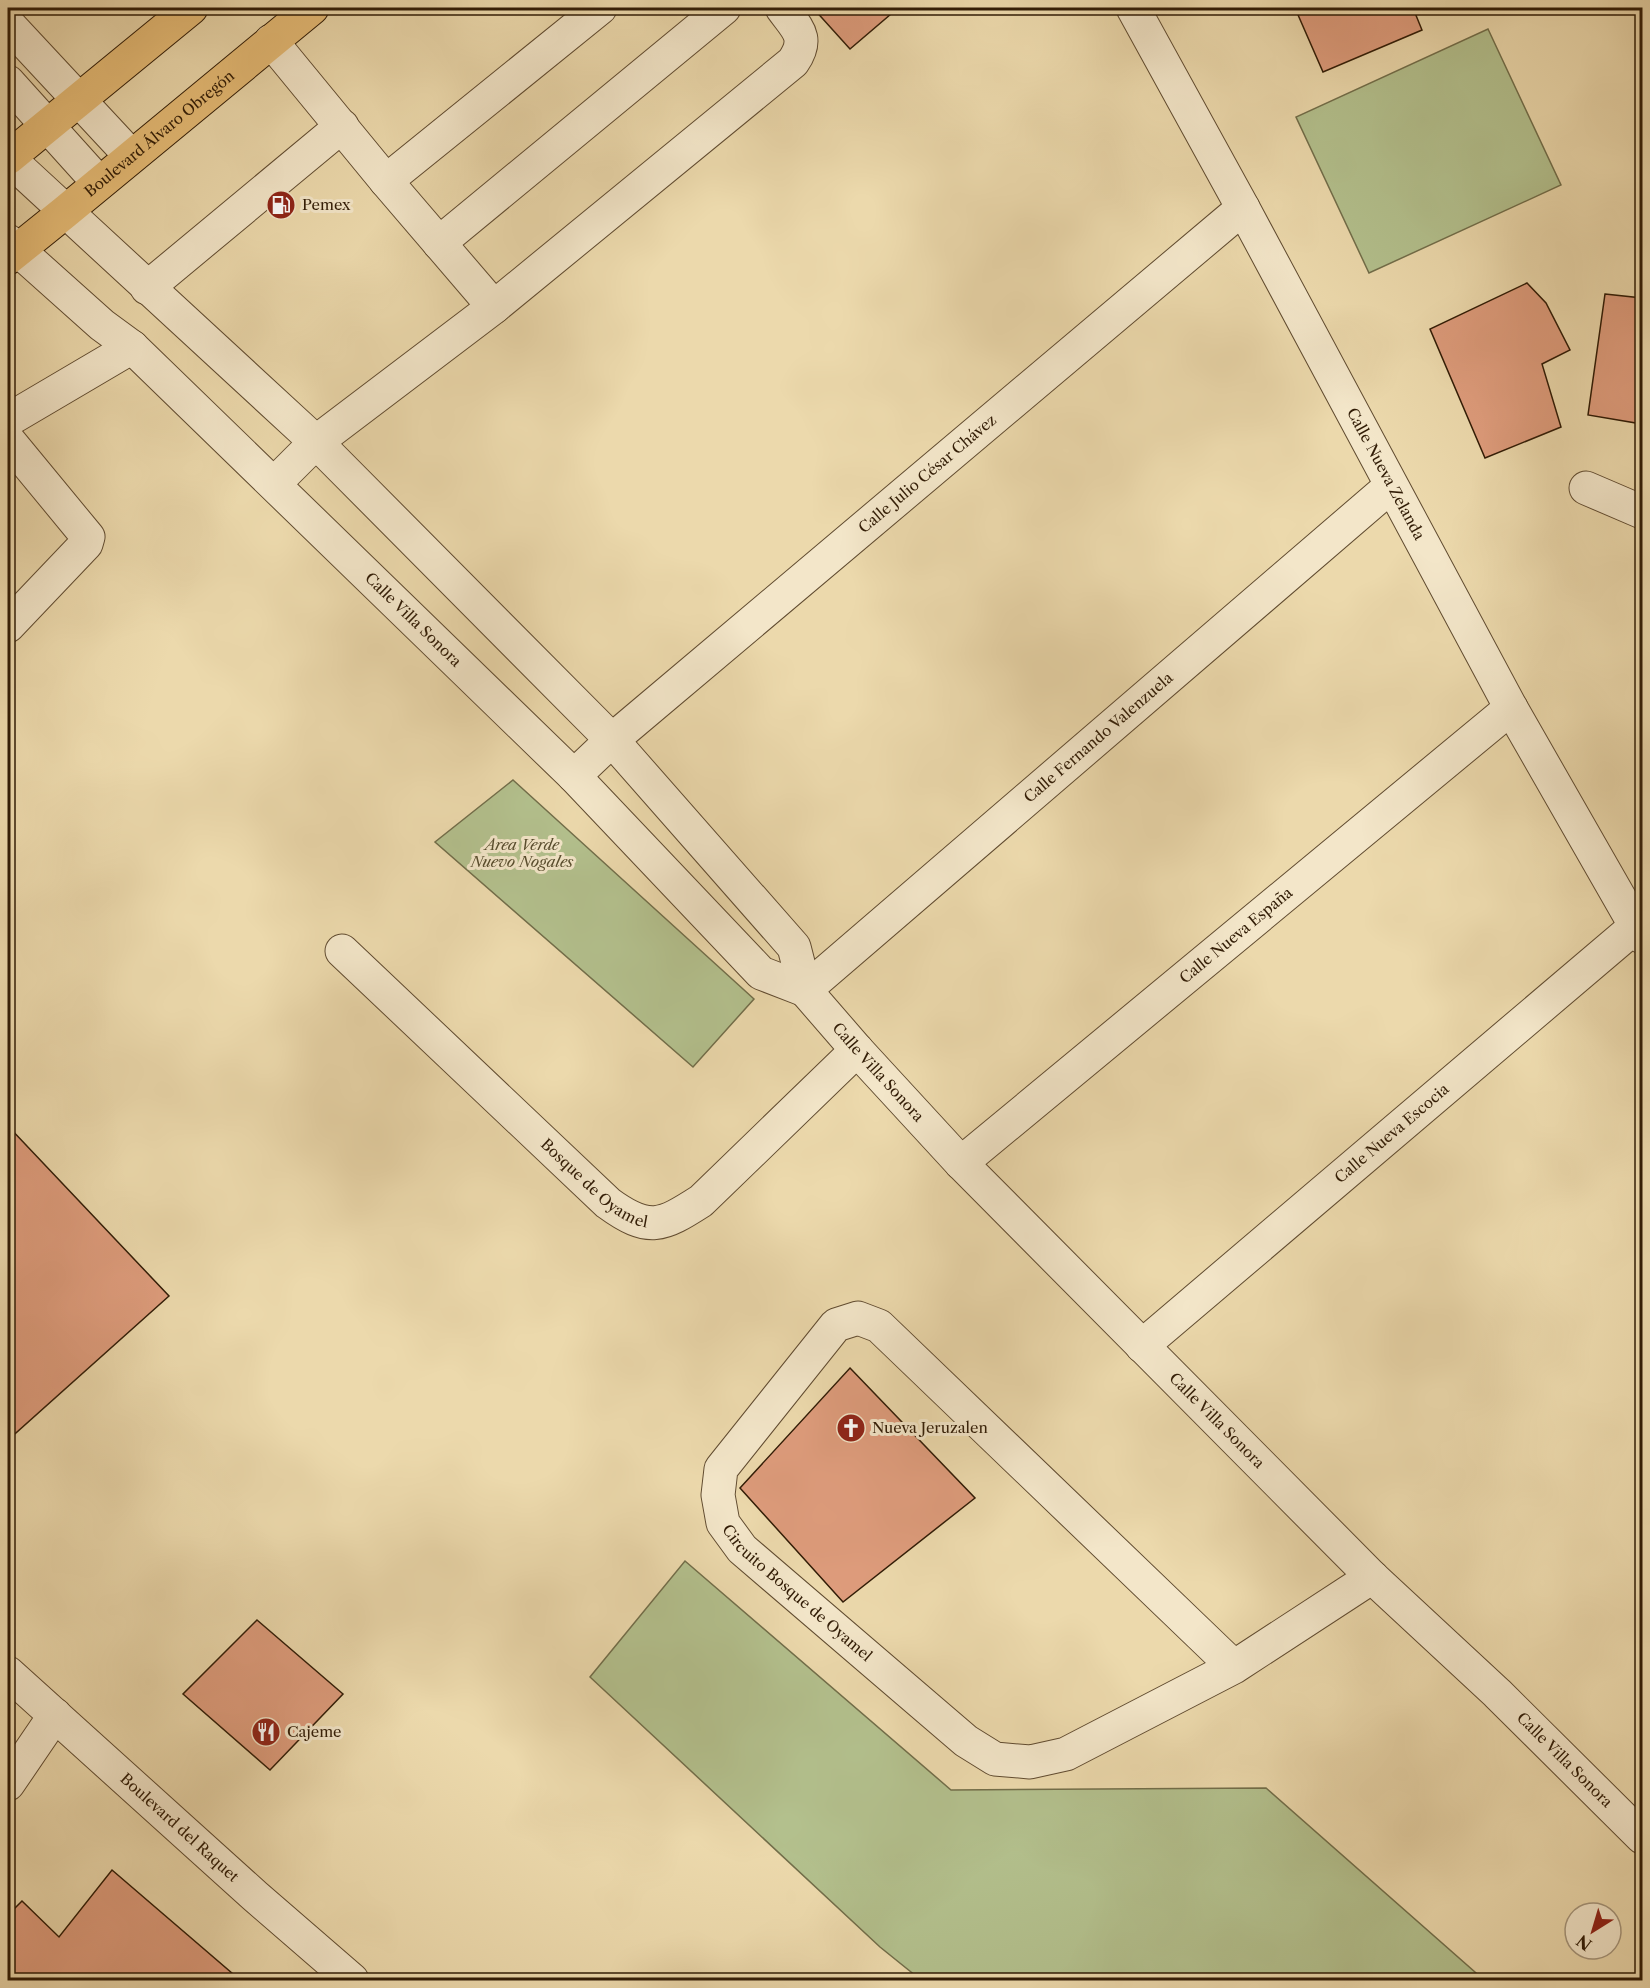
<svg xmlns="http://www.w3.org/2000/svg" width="1650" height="1988" font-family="'Libre Caslon Text',serif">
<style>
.green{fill:#b3c08d;stroke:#726e4a;stroke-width:1.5}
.building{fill:#de9c7c;stroke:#311c06;stroke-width:1.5}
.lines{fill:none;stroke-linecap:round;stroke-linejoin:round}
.minor-casing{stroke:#604b30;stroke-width:35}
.highway-casing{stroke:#311c06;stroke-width:35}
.minor{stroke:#f3e6c9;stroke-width:33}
.highway{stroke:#e6bc76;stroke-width:33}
.labels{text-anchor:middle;stroke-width:6;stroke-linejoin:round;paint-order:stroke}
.street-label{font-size:15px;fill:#311c06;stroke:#f3e6c9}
.poi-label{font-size:15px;fill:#311c06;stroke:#f3e6c9;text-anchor:start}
.park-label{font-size:15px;font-style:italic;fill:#584d2e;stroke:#f3e6c9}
</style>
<rect width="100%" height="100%" fill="#ecd9ac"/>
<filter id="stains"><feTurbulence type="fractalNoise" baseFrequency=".00333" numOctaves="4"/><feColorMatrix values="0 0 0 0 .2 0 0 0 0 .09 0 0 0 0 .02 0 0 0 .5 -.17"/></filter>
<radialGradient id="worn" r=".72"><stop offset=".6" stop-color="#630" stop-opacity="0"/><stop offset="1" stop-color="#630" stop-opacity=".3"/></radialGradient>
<g class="green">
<polygon points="1488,29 1561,185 1369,273 1296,117"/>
<polygon points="513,780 754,999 693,1067 435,842"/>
<polygon points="685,1561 951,1790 1266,1788 1484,1980 921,1980 880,1947 590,1677"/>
</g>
<g class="building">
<polygon points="813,8 898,8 850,49"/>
<polygon points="1295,8 1413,8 1422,30 1323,72"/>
<polygon points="1502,8 1520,8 1504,14"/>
<polygon points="1527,283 1546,303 1570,350 1542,364 1561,427 1485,458 1430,329"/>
<polygon points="1605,294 1642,298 1642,424 1588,415"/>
<polygon points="8,1126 169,1296 8,1440"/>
<polygon points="850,1368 975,1498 843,1602 740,1488"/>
<polygon points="257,1620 343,1694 270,1770 183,1694"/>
<polygon points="112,1870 240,1980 8,1980 8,1915 22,1901 59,1937"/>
</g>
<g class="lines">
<g class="minor-casing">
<g id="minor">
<path id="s1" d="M1133,8l110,200 268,500 131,229"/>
<polyline points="8,24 131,156"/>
<polyline points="271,41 386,181 494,307"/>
<polyline points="8,82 99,183"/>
<path id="s2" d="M8,158l308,284 296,298 182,207 11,43 52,60 104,113 411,414 125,116 145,144"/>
<polyline points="386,181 600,8"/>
<path id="s3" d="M8,241l94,84 30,22 442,429 187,197 44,17"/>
<polyline points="439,243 724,8"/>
<polyline points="147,288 342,126"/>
<polyline points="8,420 132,347"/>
<polyline points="8,440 88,537 86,544 8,626"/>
<path d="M274,484l42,-42 178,-135 299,-245c17,-25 4,-33 -11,-54"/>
<polyline points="1586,488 1642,512"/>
<path id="s4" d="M574,776l38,-36 631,-532"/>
<path id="s5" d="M342,951l266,252c41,30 54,23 93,-2l156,-151"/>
<path id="s6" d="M805,990l586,-504"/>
<path id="s7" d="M961,1163l550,-455"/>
<path id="s8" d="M1142,1346l500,-425"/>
<path id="s9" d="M1234,1667l-355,-341 -21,-8 -22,7 -115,144 -3,26 5,28 19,26 224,192 29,18 35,3 36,-8 168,-87 138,-90"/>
<path id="s10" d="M8,1673l247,223 97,84"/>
<polyline points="8,1784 55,1715"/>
</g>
</g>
<g class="highway-casing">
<g id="highway">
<polyline points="8,158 191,8"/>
<path id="s11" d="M8,258l57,-46 247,-204"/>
</g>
</g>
<use href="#minor" class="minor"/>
<use href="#highway" class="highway"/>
</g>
<defs>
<g id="fuel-disc" transform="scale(1.5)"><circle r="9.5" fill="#8f2418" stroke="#f3e6c9"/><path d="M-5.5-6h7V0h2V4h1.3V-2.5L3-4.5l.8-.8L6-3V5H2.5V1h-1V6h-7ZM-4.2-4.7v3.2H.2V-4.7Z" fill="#fff"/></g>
<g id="church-disc" transform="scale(1.5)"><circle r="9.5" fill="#8f2418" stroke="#f3e6c9"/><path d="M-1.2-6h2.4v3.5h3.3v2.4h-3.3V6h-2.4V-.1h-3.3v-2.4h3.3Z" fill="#fff"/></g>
<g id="restaurant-disc" transform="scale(1.5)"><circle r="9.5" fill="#8f2418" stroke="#f3e6c9"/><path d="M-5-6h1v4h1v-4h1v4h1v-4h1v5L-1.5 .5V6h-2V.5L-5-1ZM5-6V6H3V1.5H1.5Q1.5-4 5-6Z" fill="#fff"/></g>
</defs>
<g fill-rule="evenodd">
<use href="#fuel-disc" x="281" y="205"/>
<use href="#church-disc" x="851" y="1428"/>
<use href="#restaurant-disc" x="266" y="1732"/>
</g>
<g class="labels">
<g class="street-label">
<text dy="5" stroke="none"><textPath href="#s11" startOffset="196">Boulevard Álvaro Obregón</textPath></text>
<text dy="5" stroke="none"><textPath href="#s4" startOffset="465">Calle Julio César Chávez</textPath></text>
<text dy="5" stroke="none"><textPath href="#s1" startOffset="530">Calle Nueva Zelanda</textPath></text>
<text dy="5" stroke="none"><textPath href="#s3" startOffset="555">Calle Villa Sonora</textPath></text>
<text dy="5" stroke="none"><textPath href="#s6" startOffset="387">Calle Fernando Valenzuela</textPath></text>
<text dy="5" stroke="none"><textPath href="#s7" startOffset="357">Calle Nueva España</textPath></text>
<text dy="5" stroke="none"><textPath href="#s2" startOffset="1269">Calle Villa Sonora</textPath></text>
<text dy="5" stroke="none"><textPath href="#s8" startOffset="328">Calle Nueva Escocia</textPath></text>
<text dy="5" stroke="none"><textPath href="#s5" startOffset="344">Bosque de Oyamel</textPath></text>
<text dy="5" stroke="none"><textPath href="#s2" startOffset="1755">Calle Villa Sonora</textPath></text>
<text dy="5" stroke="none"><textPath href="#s9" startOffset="879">Circuito Bosque de Oyamel</textPath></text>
<text dy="5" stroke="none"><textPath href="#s2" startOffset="2241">Calle Villa Sonora</textPath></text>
<text dy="5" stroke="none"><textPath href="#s10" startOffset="231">Boulevard del Raquet</textPath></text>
</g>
<g class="poi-label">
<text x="302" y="210">Pemex</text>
<text x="872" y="1433">Nueva Jeruzalen</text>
<text x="287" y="1737">Cajeme</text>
</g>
<g class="park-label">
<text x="522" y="850">Area Verde<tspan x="522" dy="17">Nuevo Nogales</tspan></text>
</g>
</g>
<rect width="1650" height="1988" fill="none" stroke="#ecd9ac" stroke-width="30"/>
<rect x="9" y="9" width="1632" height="1970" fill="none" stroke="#311c06" stroke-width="3"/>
<rect x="15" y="15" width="1620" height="1958" fill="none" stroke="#311c06" stroke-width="1.5"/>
<g transform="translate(1593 1931) rotate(217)"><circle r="28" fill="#f3e6c9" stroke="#a5957b" stroke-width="1.5"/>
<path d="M0-4.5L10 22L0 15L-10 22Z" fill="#8f2418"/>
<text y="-9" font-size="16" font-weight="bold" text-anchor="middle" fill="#311c06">N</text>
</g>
<rect width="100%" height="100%" filter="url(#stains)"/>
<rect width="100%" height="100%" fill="url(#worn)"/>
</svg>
